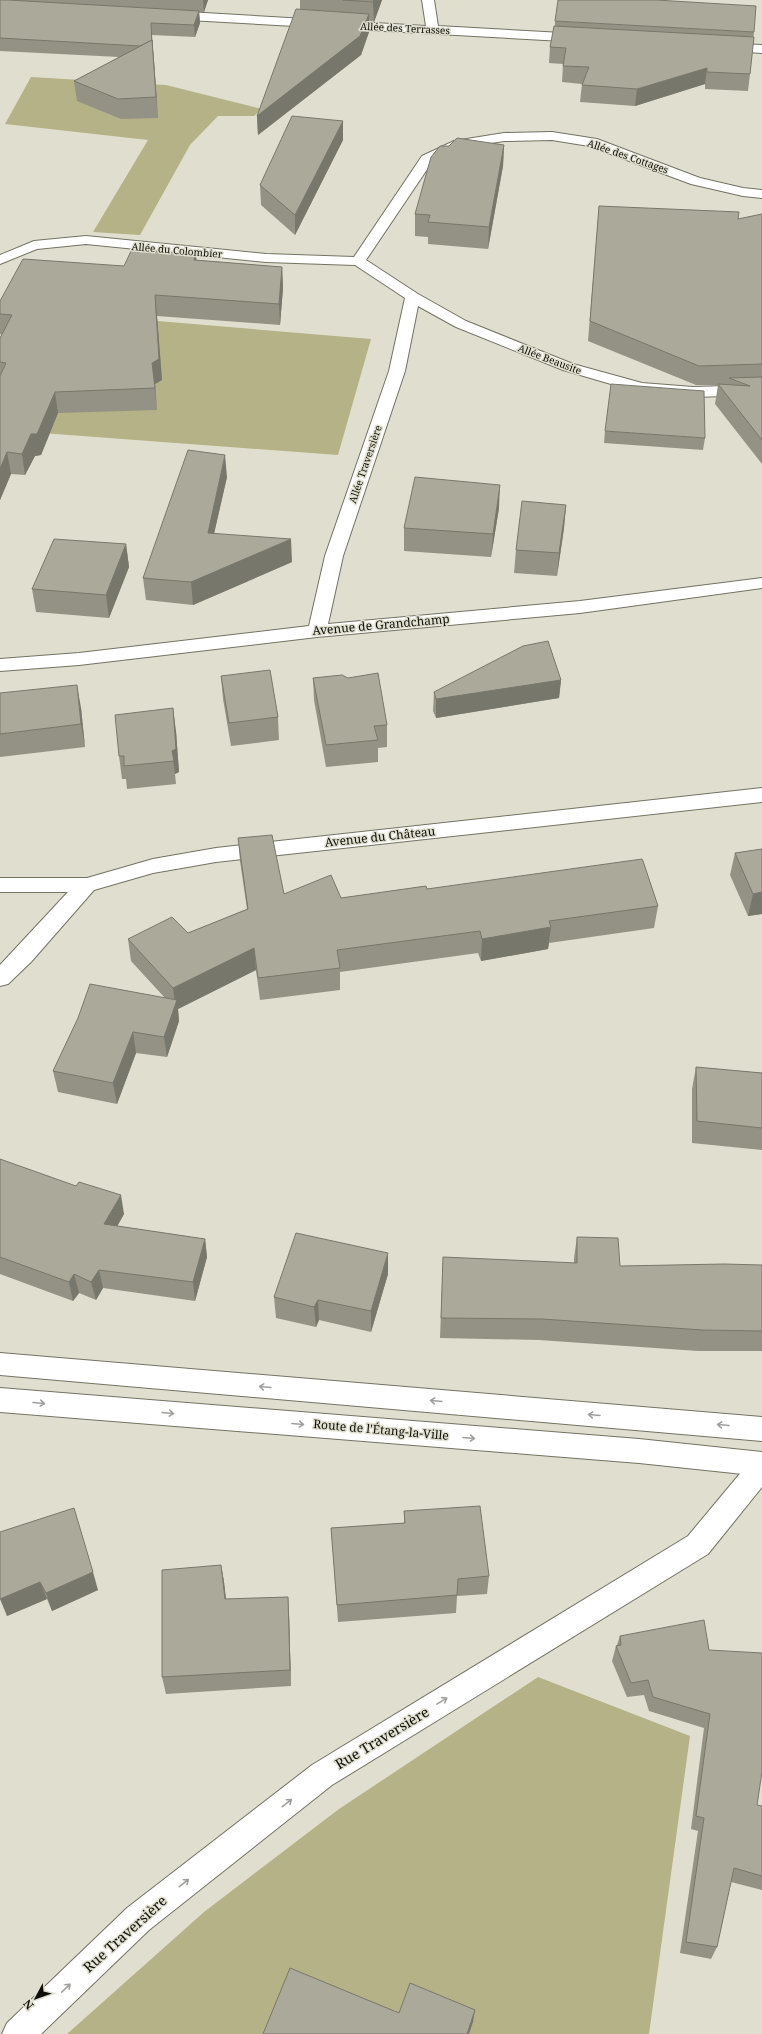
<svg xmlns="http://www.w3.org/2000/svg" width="762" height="2034" font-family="'Noto Serif',serif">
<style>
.green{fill:#b5b287}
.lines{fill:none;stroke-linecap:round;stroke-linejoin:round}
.minor-casing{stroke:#737263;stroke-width:2}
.tertiary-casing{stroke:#737263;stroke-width:2}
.minor{fill:#fff;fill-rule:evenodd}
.tertiary{fill:#fff;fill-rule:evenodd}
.wall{fill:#939284}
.shaded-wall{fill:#78776c}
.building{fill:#abaa9a;stroke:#78776c}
.oneway{stroke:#9f9f9d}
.labels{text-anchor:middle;stroke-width:3;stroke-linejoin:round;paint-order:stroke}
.far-street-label{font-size:10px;fill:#0f0f09;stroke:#e0dfcf}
.street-label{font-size:12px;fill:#0f0f09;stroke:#e0dfcf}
.near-street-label{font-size:14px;fill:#0f0f09;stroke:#e0dfcf}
</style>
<rect width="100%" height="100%" fill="#e0dfcf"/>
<g class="green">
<polygon points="31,77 166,85 262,109 254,116 218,116 190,145 140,235 93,232 148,140 5,124"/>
<polygon points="98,316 371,339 338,455 42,433"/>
<polygon points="538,1677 690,1736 649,2034 67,2034 204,1912 339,1809"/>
</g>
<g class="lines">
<g class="minor-casing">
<g id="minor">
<polygon points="422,0 434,0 438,26 581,34 587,38 581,42 170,19 164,15 170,11 426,26"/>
<polygon points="723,43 762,45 762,53 719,50 717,47 719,44"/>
<polygon points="552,132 597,139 700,178 743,188 762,190 762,198 743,196 691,184 589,146 552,140 504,141 458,148 432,162 366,260 418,294 466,321 573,364 642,383 693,387 762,385 762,395 693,397 635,391 563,370 456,327 418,306 405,371 343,556 328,624 580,601 762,578 762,588 580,613 317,637 79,665 0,671 0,659 79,653 309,626 325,556 389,371 405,298 355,265 266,262 86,244 37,249 0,264 0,255 34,241 86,236 266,254 354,257 422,156 454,141 504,133"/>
<polygon points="762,788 762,802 216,862 153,873 94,890 31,962 8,984 0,986 0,965 68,892 0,892 0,878 87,878 153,859 216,848"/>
<polygon points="762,1455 762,1487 708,1554 332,1785 149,1930 41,2034 2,2034 7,2023 127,1908 312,1765 688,1536 753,1458"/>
</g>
</g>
<g class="tertiary-casing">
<g id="tertiary">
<polygon points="0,1353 762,1417 762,1441 0,1375"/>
<polygon points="0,1388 639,1439 762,1452 762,1476 639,1463 0,1412"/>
</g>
</g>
<use href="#minor" class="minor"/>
<use href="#tertiary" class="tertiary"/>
</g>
<g class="wall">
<polygon points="0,0 208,0 204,12 199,12 200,23 195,37 152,35 158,118 121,119 77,101 74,81 119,57 0,51"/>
<polygon points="300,0 382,0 374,22 369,21 369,32 361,55 258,135 257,116 300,10"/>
<polygon points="555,21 754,32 750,74 748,91 705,89 705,84 635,106 580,102 582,84 562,82 563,64 549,63 550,47 555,26"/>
<polygon points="343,121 343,140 295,235 261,205 260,185"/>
<polygon points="504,145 503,166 488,249 428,244 428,237 415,236 415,214 449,146"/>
<polygon points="599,206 738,219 762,214 762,464 715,404 718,385 696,385 588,341"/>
<polygon points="197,260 282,267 283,288 280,325 157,316 162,380 155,384 157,410 58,413 41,455 35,456 25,475 11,474 0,500 0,362 2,335 0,334 0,301 124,266"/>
<polygon points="605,431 705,438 703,450 604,443"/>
<polygon points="227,477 214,533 292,562 193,605 146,600 143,578"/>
<polygon points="566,505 564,528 557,576 514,573 516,550"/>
<polygon points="499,508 491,557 404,551 404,528"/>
<polygon points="126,544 129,567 109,618 36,612 32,589"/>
<polygon points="221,676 278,717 279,740 231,746 223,699"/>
<polygon points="313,678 387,725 387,747 378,748 378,762 326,767 314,700"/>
<polygon points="561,680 559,698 436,718 433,711 434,692"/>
<polygon points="0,693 81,708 85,747 0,757"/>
<polygon points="176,731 179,772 175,774 176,784 127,789 126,779 122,779 119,756"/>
<polygon points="238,838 284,894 341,898 427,889 658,906 654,928 549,943 548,949 481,961 478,953 340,972 340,990 260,1000 256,970 178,1009 179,1021 167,1057 136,1053 117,1104 58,1092 53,1071 165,998 131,961 128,939 188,933 247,909 240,861"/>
<polygon points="762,849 762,914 748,916 730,875 735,853"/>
<polygon points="696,1067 762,1073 762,1150 692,1143 692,1089"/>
<polygon points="0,1159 124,1214 117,1226 205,1239 207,1257 195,1301 103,1288 96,1300 79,1293 73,1301 0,1274"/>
<polygon points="577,1237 620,1266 762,1265 762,1351 698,1351 539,1340 440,1338 443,1257 574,1263 574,1258"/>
<polygon points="388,1274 371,1332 319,1320 316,1327 276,1318 274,1297"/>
<polygon points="404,1511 489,1576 487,1594 457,1596 456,1613 338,1622 331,1528 404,1523"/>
<polygon points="0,1532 98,1590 52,1611 47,1599 7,1616"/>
<polygon points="221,1565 224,1582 226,1599 288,1597 289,1614 291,1686 166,1694 162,1677"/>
<polygon points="620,1636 709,1650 757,1805 762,1806 762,1890 731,1882 717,1947 711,1959 680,1953 698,1831 691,1829 704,1728 649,1711 644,1695 627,1697 612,1661 616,1646 617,1645"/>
</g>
<g class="shaded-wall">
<polygon points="203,0 208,0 204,12"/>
<polygon points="374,0 382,0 374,22 373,2"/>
<polygon points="199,11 200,23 195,37 194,25"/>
<polygon points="369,14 369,32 361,55 258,135 257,116"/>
<polygon points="152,40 154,60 158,118 156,97"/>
<polygon points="707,68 705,84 635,106 637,89"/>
<polygon points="343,121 343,140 295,235 295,215"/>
<polygon points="504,145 503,166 488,249 489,227"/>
<polygon points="196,254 198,275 194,260"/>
<polygon points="282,267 283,288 280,325 279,304"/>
<polygon points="155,295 157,316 162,380 155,384 157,410 152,363"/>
<polygon points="55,392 58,413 41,455 35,456 25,475 22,454 31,434"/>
<polygon points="7,452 11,474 0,500 0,469"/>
<polygon points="225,455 227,477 209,556 208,533"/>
<polygon points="500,485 499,508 491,557 493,534"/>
<polygon points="566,505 564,528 557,576 559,553"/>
<polygon points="291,539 292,562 193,605 191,582"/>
<polygon points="126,544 129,567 109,618 106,595"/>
<polygon points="561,680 559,698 436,718 436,699"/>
<polygon points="77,685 81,708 85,747 81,724"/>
<polygon points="173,708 176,731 179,772 175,774 172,751"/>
<polygon points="762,892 762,914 748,916 753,894"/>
<polygon points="551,927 548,949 481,961 482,939"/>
<polygon points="254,948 256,970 178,1009 179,1021 167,1057 164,1037 175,1004 173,988"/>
<polygon points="133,1032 136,1053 117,1104 113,1083"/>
<polygon points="121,1195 124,1214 108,1243 104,1224"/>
<polygon points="205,1239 207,1257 195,1301 193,1282"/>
<polygon points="388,1253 388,1274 371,1332 371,1311"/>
<polygon points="99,1270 103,1288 96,1300 91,1282"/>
<polygon points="74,1274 79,1293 73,1301 69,1282"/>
<polygon points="318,1300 319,1320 316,1327 314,1307"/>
<polygon points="221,1565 224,1582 228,1617 225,1599"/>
<polygon points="93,1572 98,1590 52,1611 46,1593"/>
<polygon points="40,1582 47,1599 7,1616 0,1599"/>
<polygon points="288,1597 289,1614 291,1686 290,1670"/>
<polygon points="475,2010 473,2022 469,2034 467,2034"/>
</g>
<g class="building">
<polygon points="0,0 8,0 199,11 194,25 151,23 152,47 152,40 140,46 0,38"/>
<polygon points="343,0 374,0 373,2"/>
<polygon points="558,0 656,0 756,6 754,32 555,21"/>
<polygon points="296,9 369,14 360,36 257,116"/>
<polygon points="554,26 754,37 750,74 707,72 707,68 637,89 582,85 589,67 563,66 566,48 550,47"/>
<polygon points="152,40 156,97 118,99 74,81"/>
<polygon points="292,116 343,121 295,215 260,185"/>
<polygon points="457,138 504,145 489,227 428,222 430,215 415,214 431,157 440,146 449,146"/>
<polygon points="599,206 739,212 738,219 762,214 762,364 699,366 590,321"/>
<polygon points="132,249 196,254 194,260 282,267 279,304 155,295 159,359 152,363 155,388 55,392 37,434 31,434 22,454 7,452 0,469 0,376 6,363 0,362 0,338 12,315 0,314 0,301 23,259 124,266"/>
<polygon points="762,377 762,440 718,384 750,386 729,378"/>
<polygon points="611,384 704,391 705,438 605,431"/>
<polygon points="188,450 225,455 208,533 291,539 191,582 143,578"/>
<polygon points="415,477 500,485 493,534 404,528"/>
<polygon points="522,501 566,505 559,553 516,550"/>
<polygon points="54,539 126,544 106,595 32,589"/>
<polygon points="548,641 561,680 436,699 434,692 523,646"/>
<polygon points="270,670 278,717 229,723 221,676"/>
<polygon points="378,673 387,725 374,726 378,740 326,745 313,678 342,675 348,678"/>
<polygon points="77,685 81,724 0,734 0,693"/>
<polygon points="173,708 176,749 172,751 174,761 124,766 124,756 119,756 115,715"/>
<polygon points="272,835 284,894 331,875 341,898 426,886 427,889 642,859 643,861 658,906 549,921 551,927 482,939 480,931 337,950 340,968 258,978 254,948 173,988 128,939 172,917 188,933 248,909 238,838"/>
<polygon points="762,849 762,892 753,894 735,853"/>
<polygon points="90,984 177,1000 164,1037 133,1032 113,1083 53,1071 78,1018"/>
<polygon points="696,1067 762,1073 762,1128 697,1121"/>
<polygon points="0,1159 76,1186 79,1182 121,1195 104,1224 205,1239 193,1282 99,1270 91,1282 74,1274 69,1282 0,1257"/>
<polygon points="296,1233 388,1253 371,1311 318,1300 314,1307 274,1297"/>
<polygon points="577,1237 618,1238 620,1266 724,1264 762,1265 762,1331 703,1330 542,1319 441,1318 443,1257 577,1263"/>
<polygon points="480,1506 489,1576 458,1579 457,1595 337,1605 331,1528 405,1523 404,1511"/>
<polygon points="74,1508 93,1572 46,1593 40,1582 0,1599 0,1532"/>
<polygon points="221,1565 225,1599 288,1597 290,1670 162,1677 162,1570"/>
<polygon points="704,1620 709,1650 762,1653 762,1772 757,1805 762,1806 762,1876 734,1868 717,1947 686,1942 704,1818 696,1816 710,1714 653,1697 648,1680 631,1683 616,1646 621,1645 620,1636"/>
<polygon points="290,1968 399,2013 410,1983 475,2010 467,2034 263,2034"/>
</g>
<defs><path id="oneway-shaft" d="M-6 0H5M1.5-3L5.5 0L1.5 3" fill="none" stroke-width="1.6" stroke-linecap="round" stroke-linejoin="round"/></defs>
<g class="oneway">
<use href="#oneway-shaft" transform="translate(265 1387) rotate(-175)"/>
<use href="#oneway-shaft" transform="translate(436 1401) rotate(-175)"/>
<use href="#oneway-shaft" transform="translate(39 1403) rotate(5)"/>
<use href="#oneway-shaft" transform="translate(168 1413) rotate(5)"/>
<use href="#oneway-shaft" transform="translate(594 1415) rotate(-175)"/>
<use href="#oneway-shaft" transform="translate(298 1424) rotate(5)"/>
<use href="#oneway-shaft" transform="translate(723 1425) rotate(-175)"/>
<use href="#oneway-shaft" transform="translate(469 1438) rotate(5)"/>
<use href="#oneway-shaft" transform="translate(442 1701) rotate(-31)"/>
<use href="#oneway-shaft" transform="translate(287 1803) rotate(-38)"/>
<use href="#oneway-shaft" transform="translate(184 1883) rotate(-38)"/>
<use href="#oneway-shaft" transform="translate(66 1988) rotate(-44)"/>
</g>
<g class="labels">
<g class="far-street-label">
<text transform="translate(405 28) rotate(3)" y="4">Allée des Terrasses</text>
<text transform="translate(628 156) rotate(19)" y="4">Allée des Cottages</text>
<text transform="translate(177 250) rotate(5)" y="4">Allée du Colombier</text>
<text transform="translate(550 359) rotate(21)" y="4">Allée Beausite</text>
<text transform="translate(365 464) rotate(-71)" y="4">Allée Traversière</text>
</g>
<g class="street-label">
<text transform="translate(381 625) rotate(-5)" y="4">Avenue de Grandchamp</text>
<text transform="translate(380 837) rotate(-6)" y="4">Avenue du Château</text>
<text transform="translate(381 1430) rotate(5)" y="4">Route de l'Étang-la-Ville</text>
</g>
<g class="near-street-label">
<text transform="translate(382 1738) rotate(-31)" y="5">Rue Traversière</text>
<text transform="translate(125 1934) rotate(-42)" y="5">Rue Traversière</text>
</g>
</g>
<g transform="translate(36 1998) rotate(229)" stroke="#e0dfcf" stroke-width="3" paint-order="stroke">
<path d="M0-3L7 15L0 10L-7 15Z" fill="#0f0f09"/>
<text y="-6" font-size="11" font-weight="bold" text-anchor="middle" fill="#0f0f09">N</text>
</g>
</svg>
